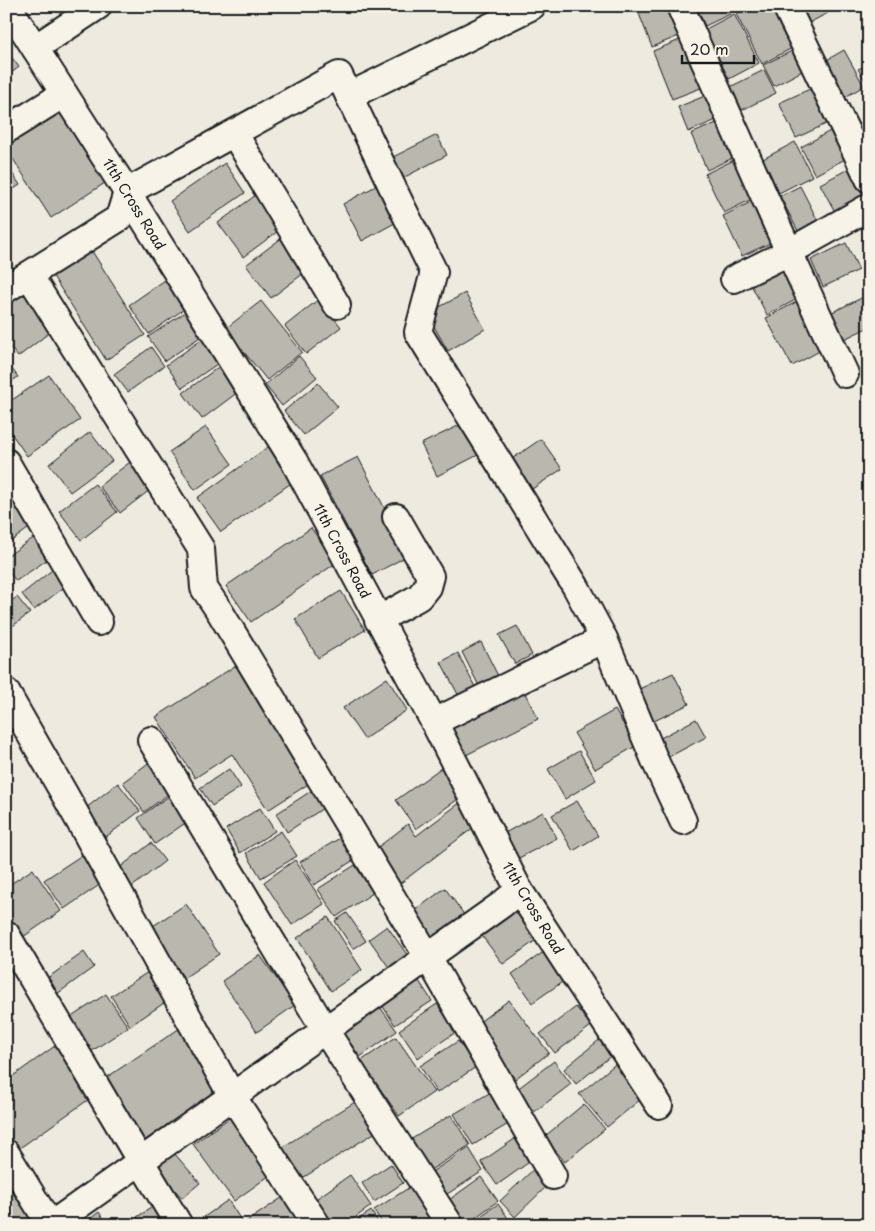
<svg xmlns="http://www.w3.org/2000/svg" width="875" height="1231" font-family="'Playpen Sans',sans-serif">
<style>
.building{fill:#bab7af;stroke:#1c1c1c}
.lines{fill:none;stroke-linecap:round;stroke-linejoin:round}
.minor-casing{stroke:#1c1c1c;stroke-width:30}
.minor{stroke:#f7f3e8;stroke-width:26}
.labels{text-anchor:middle;stroke-width:4;stroke-linejoin:round;paint-order:stroke}
.street-label{font-size:14px;fill:#1c1c1c;stroke:#f7f3e8}
</style>
<rect width="100%" height="100%" fill="#eeeae0"/>
<filter id="ink" filterUnits="userSpaceOnUse"><feTurbulence type="fractalNoise" baseFrequency=".02" numOctaves="2"/><feDisplacementMap in="SourceGraphic" scale="10" xChannelSelector="R" yChannelSelector="G"/><feConvolveMatrix kernelMatrix="1 2 1 2 8 2 1 2 1" color-interpolation-filters="sRGB"/></filter>
<g filter="url(#ink)">
<g class="building">
<polygon points="636,6 675,6 686,33 652,47"/>
<polygon points="696,6 726,6 730,14 705,26"/>
<polygon points="752,6 772,6 794,47 762,64 736,14"/>
<polygon points="792,6 825,6 828,13 803,26"/>
<polygon points="734,14 759,63 729,79 704,30"/>
<polygon points="687,37 706,86 672,99 653,51"/>
<polygon points="796,49 806,69 774,86 763,65"/>
<polygon points="6,50 19,67 6,77"/>
<polygon points="844,50 864,86 840,100 820,64"/>
<polygon points="869,64 869,87 858,69"/>
<polygon points="764,70 776,93 742,110 730,87"/>
<polygon points="812,88 828,123 796,138 779,103"/>
<polygon points="712,93 721,118 688,132 678,107"/>
<polygon points="58,104 108,181 51,218 6,148 6,138"/>
<polygon points="869,120 869,150 856,126"/>
<polygon points="721,121 737,156 707,170 691,134"/>
<polygon points="832,130 847,158 815,175 801,147"/>
<polygon points="437,135 447,155 401,179 391,158"/>
<polygon points="795,142 812,176 779,193 763,159"/>
<polygon points="738,158 756,197 724,213 705,174"/>
<polygon points="225,163 245,193 190,231 170,201"/>
<polygon points="6,164 20,185 6,194"/>
<polygon points="852,167 869,198 840,221 820,184"/>
<polygon points="383,182 402,219 362,241 343,204"/>
<polygon points="800,186 819,223 799,233 780,196"/>
<polygon points="260,192 285,226 243,257 218,223"/>
<polygon points="759,198 779,239 742,256 723,216"/>
<polygon points="287,234 312,267 271,298 246,265"/>
<polygon points="846,243 859,270 823,287 811,260"/>
<polygon points="90,248 145,335 106,360 51,273"/>
<polygon points="782,259 801,297 767,315 747,277"/>
<polygon points="165,280 184,309 149,334 129,305"/>
<polygon points="23,289 54,329 18,357 6,342 6,303"/>
<polygon points="465,293 485,329 448,351 427,314"/>
<polygon points="868,295 869,327 836,343 824,316"/>
<polygon points="319,299 341,327 306,354 285,326"/>
<polygon points="802,299 827,347 792,366 766,318"/>
<polygon points="261,301 302,352 267,380 225,329"/>
<polygon points="187,311 203,335 165,361 148,337"/>
<polygon points="204,338 220,362 182,388 166,365"/>
<polygon points="151,347 164,366 128,392 114,374"/>
<polygon points="299,356 317,377 282,406 265,385"/>
<polygon points="6,361 18,377 6,385"/>
<polygon points="224,363 242,389 202,419 183,393"/>
<polygon points="49,375 80,420 27,456 6,426 6,404"/>
<polygon points="318,383 338,407 304,435 284,411"/>
<polygon points="462,424 478,455 437,476 421,444"/>
<polygon points="206,427 232,464 195,490 169,452"/>
<polygon points="90,432 112,461 70,492 49,464"/>
<polygon points="541,439 562,469 526,493 506,463"/>
<polygon points="272,444 297,479 221,532 197,498"/>
<polygon points="358,457 409,555 372,575 320,476"/>
<polygon points="134,459 155,486 120,513 99,486"/>
<polygon points="95,484 117,512 81,540 59,511"/>
<polygon points="16,495 36,523 6,545 6,502"/>
<polygon points="311,528 336,563 251,622 226,586"/>
<polygon points="39,534 54,555 16,581 6,568 6,557"/>
<polygon points="57,566 70,583 34,610 22,594"/>
<polygon points="341,591 365,630 318,658 295,619"/>
<polygon points="17,597 30,613 6,631 6,605"/>
<polygon points="517,626 532,655 515,664 499,635"/>
<polygon points="481,642 502,684 483,694 462,652"/>
<polygon points="458,653 478,693 462,702 441,662"/>
<polygon points="238,664 313,781 268,810 232,754 195,778 156,717"/>
<polygon points="673,673 689,704 648,724 633,692"/>
<polygon points="387,678 407,710 364,739 343,708"/>
<polygon points="522,687 538,719 464,756 448,723"/>
<polygon points="6,709 20,729 6,738"/>
<polygon points="615,710 636,746 595,769 574,733"/>
<polygon points="696,719 706,737 665,759 655,741"/>
<polygon points="579,751 596,780 565,799 548,769"/>
<polygon points="155,758 177,788 144,812 123,782"/>
<polygon points="441,768 461,797 416,829 396,800"/>
<polygon points="229,769 241,787 212,806 200,788"/>
<polygon points="118,783 140,811 103,839 81,812"/>
<polygon points="314,789 325,807 287,832 276,814"/>
<polygon points="176,791 194,817 155,844 138,818"/>
<polygon points="577,801 598,836 573,851 552,815"/>
<polygon points="461,802 478,824 398,885 373,851 408,824 416,836"/>
<polygon points="260,808 275,831 240,853 226,829"/>
<polygon points="543,812 557,838 517,859 503,834"/>
<polygon points="281,831 297,856 261,878 246,853"/>
<polygon points="340,838 354,860 314,885 300,862"/>
<polygon points="151,843 165,861 132,887 118,869"/>
<polygon points="82,855 101,884 64,909 44,880"/>
<polygon points="295,860 324,904 292,925 264,882"/>
<polygon points="355,865 373,893 336,917 318,889"/>
<polygon points="33,869 61,911 20,939 6,918 6,887"/>
<polygon points="445,888 465,916 433,939 413,912"/>
<polygon points="186,904 219,954 184,978 150,928"/>
<polygon points="518,910 539,938 503,964 482,936"/>
<polygon points="347,913 366,941 353,949 335,921"/>
<polygon points="328,917 362,970 331,991 297,938"/>
<polygon points="387,926 408,956 390,969 369,939"/>
<polygon points="545,951 565,980 532,1003 512,974"/>
<polygon points="84,952 94,967 57,994 46,979"/>
<polygon points="260,955 295,1005 257,1032 222,981"/>
<polygon points="148,972 167,1001 130,1026 111,996"/>
<polygon points="417,978 432,1001 395,1025 380,1002"/>
<polygon points="106,994 128,1027 92,1051 70,1018"/>
<polygon points="375,1000 397,1031 360,1057 339,1027"/>
<polygon points="509,1000 549,1053 515,1079 474,1026"/>
<polygon points="437,1004 456,1032 418,1058 399,1030"/>
<polygon points="576,1007 591,1026 555,1053 540,1034"/>
<polygon points="183,1026 224,1086 144,1141 103,1080"/>
<polygon points="396,1037 434,1092 399,1116 361,1061"/>
<polygon points="599,1040 612,1055 576,1084 564,1069"/>
<polygon points="458,1041 476,1067 437,1093 420,1066"/>
<polygon points="59,1043 95,1095 14,1152 6,1141 6,1081"/>
<polygon points="554,1061 571,1084 533,1113 516,1090"/>
<polygon points="619,1061 647,1094 607,1127 579,1094"/>
<polygon points="491,1092 510,1123 473,1145 454,1114"/>
<polygon points="360,1099 379,1130 301,1179 281,1148"/>
<polygon points="584,1104 605,1129 565,1162 544,1137"/>
<polygon points="451,1115 470,1145 429,1171 410,1140"/>
<polygon points="232,1116 273,1173 234,1201 193,1144"/>
<polygon points="516,1138 532,1160 497,1185 481,1162"/>
<polygon points="469,1148 483,1171 444,1196 430,1173"/>
<polygon points="174,1153 200,1183 182,1198 156,1169"/>
<polygon points="391,1164 403,1183 374,1202 362,1183"/>
<polygon points="536,1167 551,1182 515,1217 500,1201"/>
<polygon points="350,1175 371,1206 345,1225 330,1225 313,1201"/>
<polygon points="481,1177 498,1201 465,1225 462,1225 446,1202"/>
<polygon points="410,1187 434,1225 383,1225 374,1210"/>
<polygon points="9,1188 31,1219 23,1225 6,1225 6,1190"/>
<polygon points="286,1195 301,1225 248,1225 246,1222"/>
<polygon points="228,1200 244,1225 193,1225"/>
<polygon points="498,1204 513,1225 468,1225"/>
<polygon points="154,1206 167,1225 142,1225 137,1217"/>
<polygon points="371,1211 380,1225 350,1225"/>
<polygon points="99,1212 108,1225 82,1225"/>
</g>
<g class="lines">
<g class="minor-casing">
<g id="minor">
<polyline points="8,6 127,192 294,461 434,722 519,890 659,1105"/>
<polyline points="680,6 789,252 845,374"/>
<polyline points="786,6 869,179"/>
<polyline points="35,48 98,6"/>
<polyline points="349,96 532,6"/>
<polyline points="6,130 64,94"/>
<polyline points="234,133 337,305"/>
<polyline points="29,275 201,549 204,588 220,612 428,957 553,1176"/>
<polyline points="734,279 789,252 869,207"/>
<polyline points="6,289 119,218 127,192 339,75 399,201 434,272 418,332 576,587 604,639 656,763 683,821"/>
<polyline points="6,462 99,622"/>
<polyline points="378,620 419,597 427,587 430,576 396,517"/>
<polyline points="6,692 65,795 232,1096 317,1225"/>
<polyline points="434,722 604,639"/>
<polyline points="151,740 325,1030 450,1225"/>
<polyline points="6,934 141,1162 179,1225"/>
<polyline points="6,1153 50,1225"/>
<polyline points="51,1225 501,905 519,890"/>
</g>
</g>
<use href="#minor" class="minor"/>
</g>
</g>
<g class="labels">
<g class="street-label">
<text transform="translate(134 204) rotate(58)" y="5">11th Cross Road</text>
<text transform="translate(342 551) rotate(62)" y="5">11th Cross Road</text>
<text transform="translate(533 908) rotate(59)" y="5">11th Cross Road</text>
</g>
</g>
<rect width="875" height="1231" fill="none" stroke="#f7f3e8" stroke-width="25"/>
<rect x="12" y="12" width="850" height="1206" fill="none" stroke="#1c1c1c" stroke-width="2" filter="url(#ink)"/>
<path d="M682 55v8h72v-8" fill="none" stroke="#1c1c1c" stroke-width="2.5"/>
<text x="690" y="55" font-size="15" fill="#1c1c1c" stroke="#f7f3e8" stroke-width="4" paint-order="stroke">20 m</text>
</svg>
